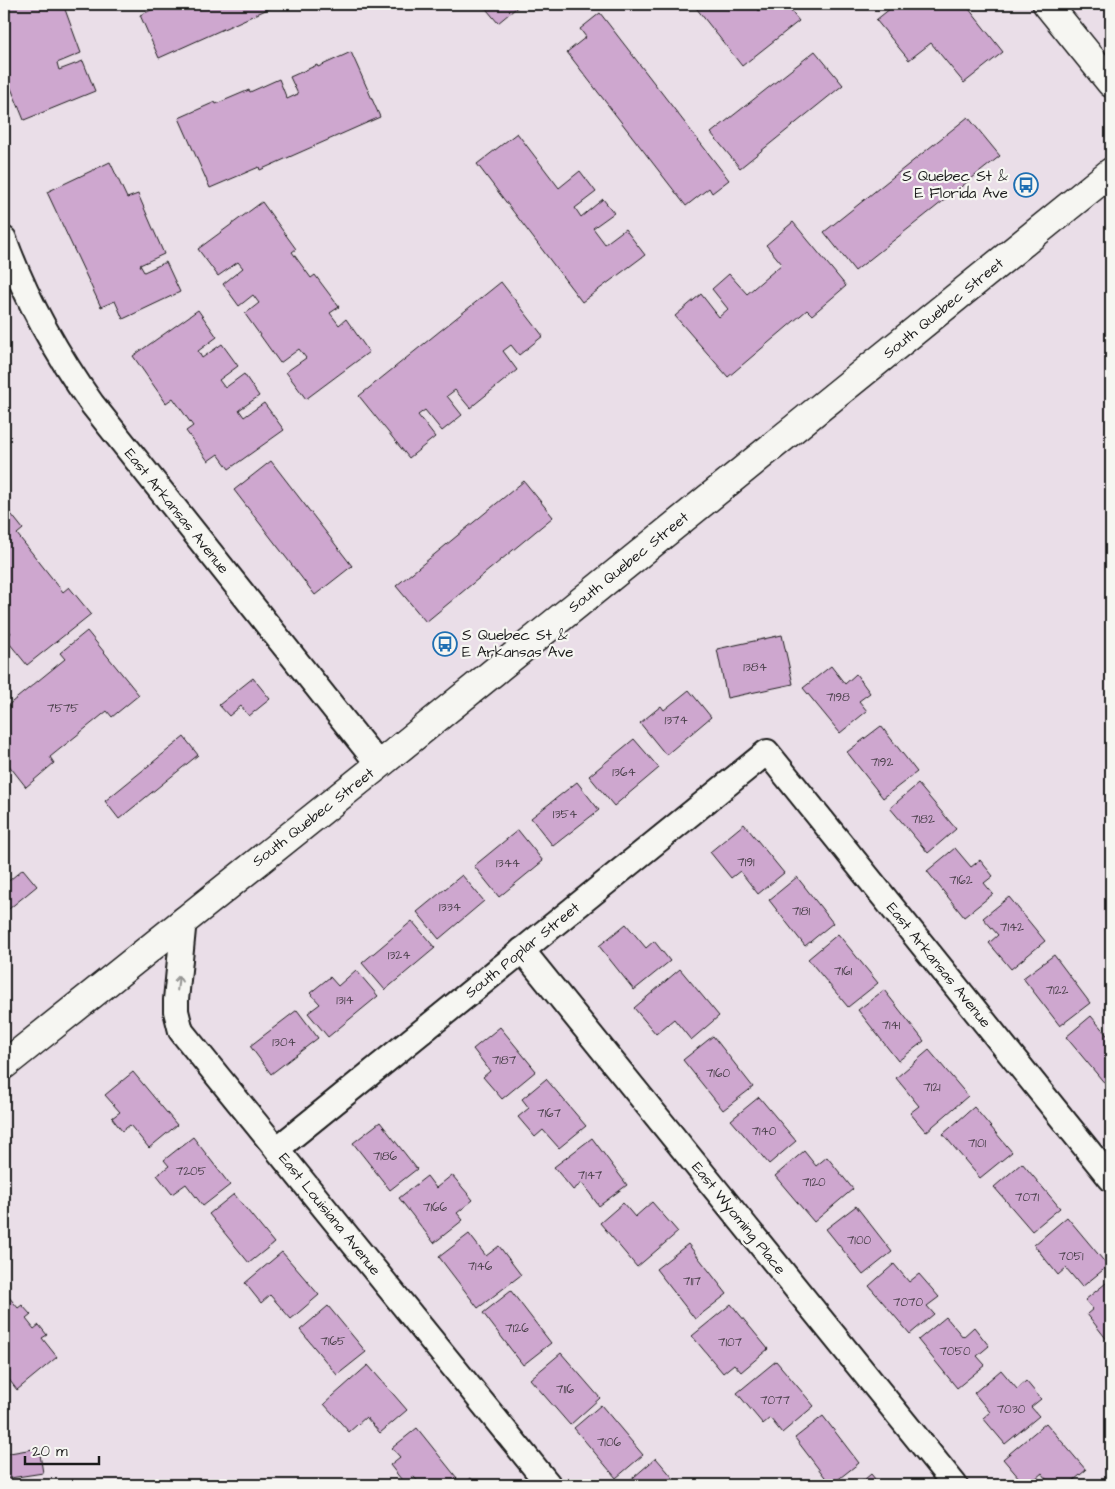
<svg xmlns="http://www.w3.org/2000/svg" width="1115" height="1489" font-family="'Architects Daughter',sans-serif">
<style>
.building{fill:#cea7cf;stroke:#1c1c1c}
.lines{fill:none;stroke-linecap:round;stroke-linejoin:round}
.minor-casing{stroke:#1c1c1c;stroke-width:28}
.tertiary-casing{stroke:#1c1c1c;stroke-width:31}
.secondary-casing{stroke:#1c1c1c;stroke-width:31}
.minor{stroke:#f6f6f2;stroke-width:24}
.tertiary{stroke:#f6f6f2;stroke-width:28}
.secondary{stroke:#f6f6f2;stroke-width:28}
.oneway{stroke:#949492}
.labels{text-anchor:middle;stroke-width:4.5;stroke-linejoin:round;paint-order:stroke}
.number-label{font-size:12px;fill:#483f49}
.poi-label{font-size:15px;fill:#1c1c1c;stroke:#f6f6f2;text-anchor:end}
.street-label{font-size:15px;fill:#1c1c1c;stroke:#f6f6f2}
</style>
<rect width="100%" height="100%" fill="#eadee8"/>
<filter id="ink" filterUnits="userSpaceOnUse"><feTurbulence type="fractalNoise" baseFrequency=".02" numOctaves="2"/><feDisplacementMap in="SourceGraphic" scale="10" xChannelSelector="R" yChannelSelector="G"/><feConvolveMatrix kernelMatrix="1 2 1 2 8 2 1 2 1" color-interpolation-filters="sRGB"/></filter>
<g filter="url(#ink)">
<g class="building">
<polygon points="4,4 63,4 81,53 57,63 59,70 83,61 95,91 24,120 4,71"/>
<polygon points="165,4 279,4 159,58 140,15"/>
<polygon points="482,4 521,4 498,23"/>
<polygon points="693,4 753,4 759,11 768,4 785,4 799,21 742,66"/>
<polygon points="896,4 965,4 1003,52 964,83 931,43 909,60 876,20"/>
<polygon points="600,13 729,180 712,193 709,188 686,206 567,52 586,37 580,29"/>
<polygon points="815,51 843,85 740,168 711,133"/>
<polygon points="351,52 380,117 260,170 259,167 210,188 179,118 215,102 216,104 249,90 250,92 279,79 287,99 298,94 290,77 317,65 318,67"/>
<polygon points="968,117 1000,156 855,271 824,232"/>
<polygon points="517,133 559,188 580,171 596,192 575,208 581,217 603,199 614,213 593,228 605,244 625,229 645,255 582,302 477,164"/>
<polygon points="110,162 127,198 138,194 164,254 140,265 144,272 166,262 180,292 123,319 115,301 101,307 47,192"/>
<polygon points="262,202 296,249 292,252 311,278 315,275 339,307 330,313 339,325 346,319 369,352 306,399 286,372 306,358 299,349 280,363 245,314 259,303 253,295 239,306 223,284 243,268 238,262 218,276 198,249"/>
<polygon points="793,222 846,286 812,315 807,310 728,377 675,316 701,294 719,317 728,309 712,289 729,274 747,294 782,264 766,245"/>
<polygon points="501,282 543,336 519,355 511,345 503,351 517,370 470,408 455,390 447,396 462,415 442,431 425,410 418,415 435,437 409,458 359,396"/>
<polygon points="198,310 217,337 198,351 202,358 222,344 238,366 219,380 225,388 244,374 259,396 239,410 244,417 264,403 284,430 229,469 218,454 208,461 186,431 193,426 173,398 166,403 133,356"/>
<polygon points="271,461 352,566 315,595 234,490"/>
<polygon points="524,481 553,517 426,622 396,586"/>
<polygon points="4,505 23,529 17,534 63,592 69,587 91,614 27,665 5,638 11,633 4,624"/>
<polygon points="87,631 139,695 112,717 107,711 50,757 54,763 26,787 4,759 4,701 7,706 65,659 60,653"/>
<polygon points="782,635 793,684 727,698 717,649"/>
<polygon points="831,666 845,684 856,674 870,693 859,701 867,711 840,733 803,688"/>
<polygon points="253,678 270,699 249,716 241,706 229,716 219,705"/>
<polygon points="689,690 711,717 666,755 640,723 661,706 664,710"/>
<polygon points="881,726 917,772 883,798 847,752"/>
<polygon points="184,737 198,755 119,819 105,801"/>
<polygon points="634,739 659,768 614,806 589,776"/>
<polygon points="577,782 599,810 553,846 531,818"/>
<polygon points="918,784 956,829 928,853 890,808"/>
<polygon points="744,824 784,873 758,894 740,871 731,878 710,852"/>
<polygon points="518,830 543,861 499,897 474,866"/>
<polygon points="955,848 971,867 980,860 993,876 984,883 993,894 964,917 927,871"/>
<polygon points="23,869 37,886 4,913 4,885"/>
<polygon points="462,875 484,901 439,939 417,912"/>
<polygon points="797,877 833,923 805,946 769,900"/>
<polygon points="1009,897 1045,941 1011,969 989,943 998,935 983,918"/>
<polygon points="412,921 435,948 385,990 362,963"/>
<polygon points="626,924 646,948 654,941 670,961 634,990 599,946"/>
<polygon points="838,934 878,983 848,1007 808,959"/>
<polygon points="1054,955 1090,1003 1060,1026 1023,978"/>
<polygon points="680,969 719,1016 691,1040 674,1019 656,1034 634,1008"/>
<polygon points="356,970 378,996 328,1037 308,1013 320,1004 310,993 330,977 338,986"/>
<polygon points="884,990 924,1041 898,1061 858,1010"/>
<polygon points="297,1010 318,1038 271,1074 250,1046"/>
<polygon points="1091,1016 1111,1040 1111,1082 1107,1086 1066,1037"/>
<polygon points="500,1027 536,1071 502,1099 483,1077 490,1071 473,1049"/>
<polygon points="713,1036 753,1087 723,1110 683,1060"/>
<polygon points="929,1050 968,1096 926,1132 910,1113 919,1106 896,1078"/>
<polygon points="133,1072 177,1125 149,1148 130,1125 122,1131 112,1118 120,1112 105,1095"/>
<polygon points="546,1079 586,1126 559,1148 543,1130 535,1137 518,1117 529,1108 522,1099"/>
<polygon points="759,1097 796,1141 769,1164 731,1120"/>
<polygon points="974,1107 1012,1152 980,1178 943,1134"/>
<polygon points="380,1122 417,1169 390,1190 353,1143"/>
<polygon points="193,1137 230,1185 203,1206 186,1184 172,1194 157,1175 169,1166 164,1160"/>
<polygon points="592,1138 627,1185 599,1206 582,1183 573,1190 554,1167"/>
<polygon points="804,1151 816,1166 827,1157 853,1189 814,1222 775,1176"/>
<polygon points="1022,1163 1060,1208 1032,1231 994,1187"/>
<polygon points="452,1175 473,1200 457,1213 463,1220 434,1243 399,1198 427,1176 436,1188"/>
<polygon points="234,1194 274,1243 249,1263 209,1214"/>
<polygon points="652,1202 678,1232 637,1267 600,1223 623,1203 635,1217"/>
<polygon points="856,1206 892,1252 863,1275 826,1229"/>
<polygon points="1067,1217 1108,1266 1082,1287 1066,1268 1058,1275 1034,1245"/>
<polygon points="469,1234 486,1256 499,1246 521,1275 478,1308 439,1257"/>
<polygon points="688,1244 727,1294 695,1319 656,1269"/>
<polygon points="282,1252 319,1295 291,1319 270,1295 261,1303 245,1283"/>
<polygon points="894,1264 909,1282 919,1274 939,1297 927,1306 934,1314 910,1334 869,1286"/>
<polygon points="1111,1279 1111,1345 1087,1314 1093,1309 1085,1300"/>
<polygon points="4,1291 18,1308 22,1305 31,1315 26,1319 34,1329 39,1325 47,1335 42,1338 57,1357 17,1390 4,1373"/>
<polygon points="511,1291 551,1343 523,1365 483,1313"/>
<polygon points="731,1304 768,1349 741,1372 734,1364 723,1373 692,1336"/>
<polygon points="328,1306 366,1352 337,1375 300,1330"/>
<polygon points="946,1317 963,1337 974,1327 989,1346 977,1356 985,1365 957,1388 918,1340"/>
<polygon points="561,1353 600,1398 570,1425 530,1379"/>
<polygon points="776,1361 814,1406 782,1433 770,1418 763,1424 737,1393"/>
<polygon points="368,1365 407,1410 380,1433 366,1417 349,1432 324,1404"/>
<polygon points="1001,1370 1017,1389 1026,1381 1041,1399 1031,1407 1039,1416 1005,1444 983,1418 990,1412 974,1393"/>
<polygon points="601,1405 643,1455 616,1478 574,1428"/>
<polygon points="823,1416 859,1463 831,1485 795,1438"/>
<polygon points="1046,1423 1086,1470 1068,1485 1052,1485 1042,1473 1028,1485 1025,1485 1003,1459"/>
<polygon points="417,1428 457,1478 448,1485 421,1485 414,1477 405,1484 390,1465 400,1457 392,1448"/>
<polygon points="39,1448 43,1473 4,1479 4,1454"/>
<polygon points="656,1458 679,1485 630,1485 627,1483"/>
<polygon points="871,1474 880,1485 858,1485"/>
<polygon points="471,1478 477,1485 462,1485"/>
</g>
<g class="lines">
<g class="minor-casing">
<g id="minor">
<path d="M4,239c22,60 51,113 88,165l287,361"/>
<polyline points="184,919 176,1000 176,1011 181,1031 549,1485"/>
<polyline points="522,950 955,1485"/>
<polyline points="277,1149 767,752 1111,1179"/>
</g>
</g>
<g class="tertiary-casing">
<polyline id="tertiary" points="1047,4 1111,83"/>
</g>
<g class="secondary-casing">
<polyline id="secondary" points="4,1065 379,765 1111,172"/>
</g>
<use href="#minor" class="minor"/>
<use href="#tertiary" class="tertiary"/>
<use href="#secondary" class="secondary"/>
</g>
<defs><path id="oneway-shaft" d="M-6 0H5M1.5-3L5.5 0L1.5 3" fill="none" stroke-width="1.6" stroke-linecap="round" stroke-linejoin="round" transform="scale(1.25)"/></defs>
<use class="oneway" href="#oneway-shaft" transform="translate(178 983) rotate(-84)"/>
</g>
<defs>
<g id="bus-ring" transform="scale(1.25)"><circle r="9.5" fill="#f6f6f2" stroke="#1f6fb2" stroke-width="1.5"/><path d="M-5-6H5V4H4V6H2V4H-2V6H-4V4H-5ZM-3.5-4V0h7V-4ZM-3.5 1.2v1.5H-2V1.2ZM2 1.2v1.5H3.5V1.2Z" fill="#1f6fb2"/></g>
</defs>
<g fill-rule="evenodd">
<use href="#bus-ring" x="1026" y="185"/>
<use href="#bus-ring" x="445" y="644"/>
</g>
<g class="labels">
<g class="number-label">
<text x="755" y="671">1384</text>
<text x="838" y="701">7198</text>
<text x="63" y="712">7575</text>
<text x="676" y="724">1374</text>
<text x="882" y="766">7192</text>
<text x="624" y="776">1364</text>
<text x="565" y="818">1354</text>
<text x="923" y="823">7182</text>
<text x="746" y="866">7191</text>
<text x="508" y="867">1344</text>
<text x="961" y="884">7162</text>
<text x="450" y="911">1334</text>
<text x="801" y="915">7181</text>
<text x="1012" y="931">7142</text>
<text x="399" y="959">1324</text>
<text x="843" y="975">7161</text>
<text x="1057" y="994">7122</text>
<text x="345" y="1004">1314</text>
<text x="891" y="1029">7141</text>
<text x="284" y="1046">1304</text>
<text x="504" y="1064">7187</text>
<text x="718" y="1077">7160</text>
<text x="932" y="1091">7121</text>
<text x="549" y="1117">7167</text>
<text x="764" y="1135">7140</text>
<text x="977" y="1147">7101</text>
<text x="385" y="1160">7186</text>
<text x="191" y="1175">7205</text>
<text x="590" y="1179">7147</text>
<text x="814" y="1186">7120</text>
<text x="1027" y="1201">7071</text>
<text x="435" y="1211">7166</text>
<text x="859" y="1244">7100</text>
<text x="1071" y="1260">7051</text>
<text x="480" y="1270">7146</text>
<text x="692" y="1285">7117</text>
<text x="908" y="1306">7070</text>
<text x="517" y="1332">7126</text>
<text x="333" y="1345">7165</text>
<text x="730" y="1346">7107</text>
<text x="955" y="1355">7050</text>
<text x="565" y="1393">7116</text>
<text x="775" y="1404">7077</text>
<text x="1011" y="1413">7030</text>
<text x="609" y="1446">7106</text>
</g>
<g class="poi-label">
<text x="1008" y="181">S Quebec St &amp;<tspan x="1008" dy="17">E Florida Ave</tspan></text>
<text x="462" y="640" text-anchor="start">S Quebec St &amp;<tspan x="462" dy="17">E Arkansas Ave</tspan></text>
</g>
<g class="street-label">
<text transform="translate(943 308) rotate(-39)" y="5">South Quebec Street</text>
<text transform="translate(177 511) rotate(51)" y="5">East Arkansas Avenue</text>
<text transform="translate(628 562) rotate(-39)" y="5">South Quebec Street</text>
<text transform="translate(313 817) rotate(-38)" y="5">South Quebec Street</text>
<text transform="translate(522 950) rotate(-39)" y="5">South Poplar Street</text>
<text transform="translate(939 965) rotate(51)" y="5">East Arkansas Avenue</text>
<text transform="translate(330 1214) rotate(51)" y="5">East Louisiana Avenue</text>
<text transform="translate(739 1218) rotate(51)" y="5">East Wyoming Place</text>
</g>
</g>
<rect width="1115" height="1489" fill="none" stroke="#f6f6f2" stroke-width="20"/>
<rect x="10" y="10" width="1095" height="1469" fill="none" stroke="#1c1c1c" stroke-width="2" filter="url(#ink)"/>
<path d="M25 1456v8h74v-8" fill="none" stroke="#1c1c1c" stroke-width="2.5"/>
<text x="32" y="1456" font-size="15" fill="#1c1c1c" stroke="#f6f6f2" stroke-width="4" paint-order="stroke">20 m</text>
</svg>
